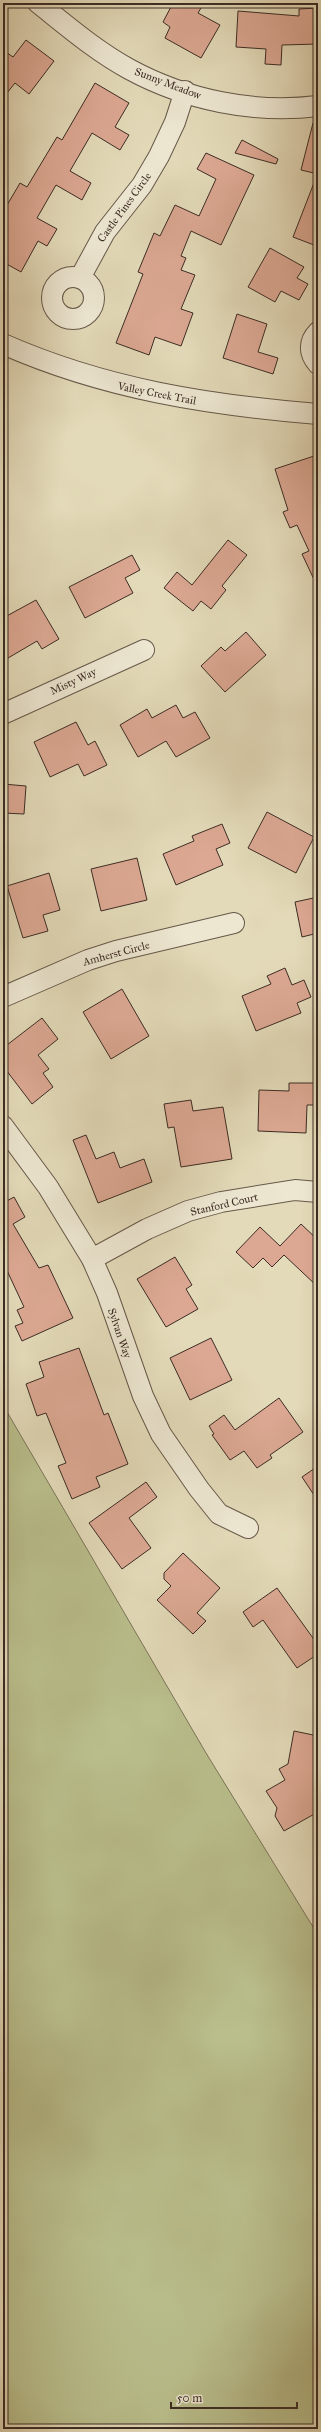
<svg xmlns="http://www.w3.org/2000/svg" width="321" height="2432" font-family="'IM FELL Great Primer',serif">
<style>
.green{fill:#b9be8c;stroke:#7a7558}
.building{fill:#dca893;stroke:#3c2c24}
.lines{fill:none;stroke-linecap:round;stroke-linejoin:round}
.minor-casing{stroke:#665849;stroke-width:22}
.minor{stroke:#ede7d2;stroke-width:20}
.labels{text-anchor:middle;stroke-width:3;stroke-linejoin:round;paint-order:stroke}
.street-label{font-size:11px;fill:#3c2c24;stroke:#ede7d2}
</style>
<rect width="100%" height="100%" fill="#e3dab9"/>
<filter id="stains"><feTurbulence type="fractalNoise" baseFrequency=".005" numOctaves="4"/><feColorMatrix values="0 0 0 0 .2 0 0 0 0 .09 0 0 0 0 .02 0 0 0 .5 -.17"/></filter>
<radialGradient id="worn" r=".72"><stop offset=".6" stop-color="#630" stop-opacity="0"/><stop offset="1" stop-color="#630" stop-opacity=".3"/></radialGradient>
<polygon class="green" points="3,1405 206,1753 318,1935 318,2429 3,2429"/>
<g class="building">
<polygon points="173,3 204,3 198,13 220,25 201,58 165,38 170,27 163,22"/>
<polygon points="318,8 318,44 282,45 281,65 265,64 266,49 236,47 238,11 299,16 299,9"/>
<polygon points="26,40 54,61 29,94 15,83 3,98 3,50 13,57"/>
<polygon points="95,83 129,103 115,127 129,135 120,150 92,133 70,171 91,183 82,200 56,185 37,218 57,229 47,246 38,241 21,272 3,262 3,212 20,183 27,187 57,137 62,140"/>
<polygon points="313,123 318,123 318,174 301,170"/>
<polygon points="242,140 278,159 276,164 235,153"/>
<polygon points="206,153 254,175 221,245 191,231 181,256 186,258 181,270 195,275 181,309 193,313 181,346 155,337 149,355 116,343 143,274 138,272 154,233 160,236 175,205 199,216 216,179 197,169"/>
<polygon points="317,175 318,234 314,245 293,237"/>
<polygon points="270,248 304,267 297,278 308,284 299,300 281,291 275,302 248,287"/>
<polygon points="237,314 267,324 258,352 278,358 273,374 223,358"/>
<polygon points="314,456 318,467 318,588 302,554 309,551 297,525 290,528 283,512 288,510 275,469"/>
<polygon points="228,540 247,555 222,586 226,590 211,609 201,601 193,611 164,588 177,572 192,585"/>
<polygon points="132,555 140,570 125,578 133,593 85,618 69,587"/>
<polygon points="36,600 59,639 42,649 37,641 3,661 3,618"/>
<polygon points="246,632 266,655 225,692 201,666 221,647 225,651"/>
<polygon points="176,705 183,718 195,712 210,738 176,757 166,741 138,757 120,725 147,709 152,718"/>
<polygon points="76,722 88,745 95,741 107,765 84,776 78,764 50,777 34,742"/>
<polygon points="3,784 26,786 24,814 3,813"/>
<polygon points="267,812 314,837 296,873 248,848"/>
<polygon points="222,824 230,843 216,849 223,865 176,885 163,854 194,841 192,836"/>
<polygon points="137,858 147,900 101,911 91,869"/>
<polygon points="49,873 60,910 43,915 48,931 23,938 7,886"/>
<polygon points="318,897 318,933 302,937 295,902"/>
<polygon points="285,968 292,985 304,980 311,997 297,1003 301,1013 256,1031 242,996 271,984 267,976"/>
<polygon points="122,989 149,1036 111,1059 83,1012"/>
<polygon points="42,1018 58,1039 38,1055 49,1069 43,1073 53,1087 32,1104 3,1066 3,1048"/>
<polygon points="289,1083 316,1083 316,1105 307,1105 306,1133 258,1131 259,1090 289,1091"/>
<polygon points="191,1100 193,1111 223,1107 232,1159 181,1167 174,1127 168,1128 164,1104"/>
<polygon points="86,1135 96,1159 114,1152 120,1168 144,1159 152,1182 98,1203 73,1140"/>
<polygon points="14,1197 25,1217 13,1224 39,1268 48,1265 73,1318 22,1341 15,1326 23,1323 17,1310 24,1307 3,1262 3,1203"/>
<polygon points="301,1224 318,1240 318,1287 284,1255 272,1267 263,1258 253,1268 236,1252 260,1227 280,1246"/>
<polygon points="175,1257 192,1285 186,1289 198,1309 166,1327 137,1279"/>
<polygon points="211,1338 232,1380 190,1400 170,1358"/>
<polygon points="79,1348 104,1415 108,1413 128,1464 96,1477 100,1487 72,1499 58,1466 66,1463 46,1413 37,1416 26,1384 44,1377 39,1362"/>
<polygon points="279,1398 303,1432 270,1455 272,1458 257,1468 244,1451 230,1460 212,1435 214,1434 209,1426 224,1415 235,1430"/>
<polygon points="318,1466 318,1501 302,1477"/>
<polygon points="146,1482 157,1497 129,1518 151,1548 122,1569 89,1523"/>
<polygon points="183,1553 220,1588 197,1613 206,1621 193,1634 157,1600 171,1586 164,1579 164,1573"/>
<polygon points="277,1588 318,1645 318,1654 297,1668 263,1620 253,1627 243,1612"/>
<polygon points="294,1731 318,1736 318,1773 315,1789 318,1794 318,1812 284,1831 275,1816 277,1808 266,1791 285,1780 279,1769 288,1764"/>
</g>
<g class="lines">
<g class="minor-casing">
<g id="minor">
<path d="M38,3c29,23 58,48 91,66 57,31 125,45 189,37"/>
<circle cx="73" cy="298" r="21"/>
<polyline points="80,278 105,232 142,185 159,156 175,122 185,91"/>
<path d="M318,332c-10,10 -9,22 0,32"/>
<path d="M3,344c102,45 205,61 315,70"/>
<polyline points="3,714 144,650"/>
<polyline points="3,997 88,960 116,951 234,923"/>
<polyline points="3,1126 48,1187 92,1259 107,1293 143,1396 161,1434 199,1489 219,1514 248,1528"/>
<polyline points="92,1259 147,1229 188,1211 221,1202 295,1190 318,1192"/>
</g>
</g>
<use href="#minor" class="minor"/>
</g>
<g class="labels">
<g class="street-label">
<text transform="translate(168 83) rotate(21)" y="4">Sunny Meadow</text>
<text transform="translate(124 207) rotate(-54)" y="4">Castle Pines Circle</text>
<text transform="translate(157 393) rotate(11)" y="4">Valley Creek Trail</text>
<text transform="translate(73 681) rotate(-25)" y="4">Misty Way</text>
<text transform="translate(116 953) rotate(-15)" y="4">Amherst Circle</text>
<text transform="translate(224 1204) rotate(-13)" y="4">Stanford Court</text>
<text transform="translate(120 1333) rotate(71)" y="4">Sylvan Way</text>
</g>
</g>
<rect width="321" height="2432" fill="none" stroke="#e3dab9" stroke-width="16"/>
<rect x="4" y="4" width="313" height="2424" fill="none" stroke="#3c2c24" stroke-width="2"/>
<rect x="8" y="8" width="305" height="2416" fill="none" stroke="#3c2c24"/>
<path d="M171 2402v6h126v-6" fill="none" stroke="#3c2c24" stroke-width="2"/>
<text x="177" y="2402" font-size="12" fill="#3c2c24" stroke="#ede7d2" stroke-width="3" paint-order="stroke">50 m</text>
<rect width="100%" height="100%" filter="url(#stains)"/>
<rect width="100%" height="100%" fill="url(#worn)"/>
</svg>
